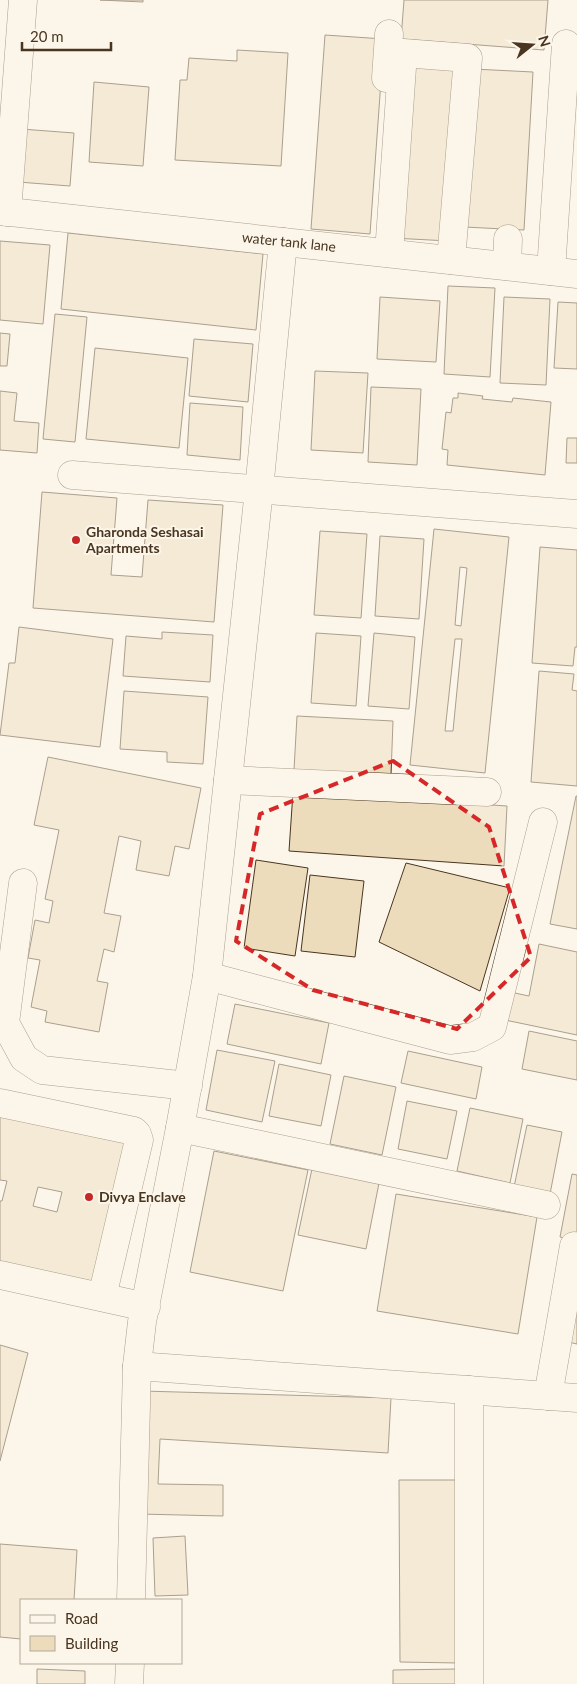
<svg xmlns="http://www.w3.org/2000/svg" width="577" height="1684" font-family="Lato,sans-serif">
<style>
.building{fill:#ecdcbc;stroke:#4a3520;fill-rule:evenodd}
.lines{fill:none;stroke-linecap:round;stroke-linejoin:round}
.minor-casing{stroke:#4a3520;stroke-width:29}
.minor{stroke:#fbf6e9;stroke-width:28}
.marked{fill:none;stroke:#d62828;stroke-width:4;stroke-dasharray:10 6;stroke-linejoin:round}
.poi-dot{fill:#c62828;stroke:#fbf6e9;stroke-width:2}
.labels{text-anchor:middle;stroke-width:4;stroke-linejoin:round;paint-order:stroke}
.street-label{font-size:14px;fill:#4a3520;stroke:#fbf6e9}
.poi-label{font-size:14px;font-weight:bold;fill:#4a3520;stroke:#fbf6e9;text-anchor:start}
</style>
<rect width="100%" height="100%" fill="#fbf6e9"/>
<g class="building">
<polygon points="100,0 143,0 143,2"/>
<polygon points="404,0 548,0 544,50 401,39"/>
<polygon points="325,35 384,39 370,234 311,229"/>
<polygon points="237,50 288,53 281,166 175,160 180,80 187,80 189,58 237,61"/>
<polygon points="404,59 461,64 449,241 392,238"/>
<polygon points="473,69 533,72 524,230 464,227"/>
<polygon points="94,82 149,87 143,166 89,162"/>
<polygon points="21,129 74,133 70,186 18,182"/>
<polygon points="68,233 263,254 256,330 61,309"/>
<polygon points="0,241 50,245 43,324 0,320"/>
<polygon points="448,286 495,288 490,377 444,374"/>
<polygon points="380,297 440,301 436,362 377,359"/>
<polygon points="504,297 550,299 546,385 500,383"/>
<polygon points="558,302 577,303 577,369 554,368"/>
<polygon points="55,314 87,317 75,442 43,439"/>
<polygon points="0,333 10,334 7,366 0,366"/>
<polygon points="194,339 253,344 248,402 189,396"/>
<polygon points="95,348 188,358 179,448 86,439"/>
<polygon points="315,371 368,373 363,453 311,450"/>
<polygon points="371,387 421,389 417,465 368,462"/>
<polygon points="0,391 17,393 14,421 39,423 37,453 0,450"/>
<polygon points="458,393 483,396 482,399 512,402 513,398 551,402 545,475 447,465 448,450 442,449 446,412 451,413 453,398 458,398"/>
<polygon points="190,403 243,407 240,460 187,455"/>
<polygon points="567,438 577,438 577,463 566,463"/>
<polygon points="42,492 117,498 111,575 142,577 148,500 223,505 214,622 33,608"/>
<path d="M434,529l75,8 -24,236 -75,-8zM460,567l7,1 -6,58 -6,-1zM455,639h7l-9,92h-8z"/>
<polygon points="320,531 367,534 361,618 314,615"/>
<polygon points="380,536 424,539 419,619 375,616"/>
<polygon points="540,547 577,550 577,647 575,647 573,666 532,663"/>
<polygon points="19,627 113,639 100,747 0,735 9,663 15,663"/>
<polygon points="162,632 213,635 210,682 123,676 126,636 162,639"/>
<polygon points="316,633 361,636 356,706 311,703"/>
<polygon points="374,633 415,637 409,709 368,706"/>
<polygon points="539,671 574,674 572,690 577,691 577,786 531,782"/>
<polygon points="124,691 208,697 203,764 167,762 167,752 120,749"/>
<polygon points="297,716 393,721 391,775 294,770"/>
<polygon points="48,757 201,788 189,849 175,846 169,876 136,870 141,841 119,836 104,913 121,916 114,952 104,949 97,981 108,983 99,1032 45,1022 47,1011 31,1007 40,960 28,958 35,920 49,923 53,901 45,899 59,830 34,825"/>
<polygon points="293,792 507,806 504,866 289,851"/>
<polygon points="576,796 577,796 577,929 550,924"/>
<polygon points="256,860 308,868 295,956 244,948"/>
<polygon points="406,863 510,888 480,991 379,942"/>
<polygon points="310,875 364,881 355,957 301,951"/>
<polygon points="539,944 577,952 577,1035 505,1020 510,992 529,996"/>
<polygon points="235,1004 329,1023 321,1064 227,1044"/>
<polygon points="529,1031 577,1041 577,1080 522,1069"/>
<polygon points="217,1050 275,1061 262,1122 206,1110"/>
<polygon points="408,1051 482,1067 476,1099 401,1083"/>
<polygon points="279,1064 331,1075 321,1126 269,1116"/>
<polygon points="344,1076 396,1087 382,1155 330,1144"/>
<polygon points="407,1101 457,1111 447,1159 398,1149"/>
<polygon points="470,1108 523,1119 510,1183 457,1171"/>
<path d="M0,1114l130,27 -33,146 -97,-24v-62h2l5,-20 -7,-1zM38,1187l24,5 -5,20 -24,-6z"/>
<polygon points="527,1125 562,1132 550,1194 514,1187"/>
<polygon points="214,1151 308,1170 283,1291 190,1272"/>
<polygon points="313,1164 380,1178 366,1249 298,1235"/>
<polygon points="572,1174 577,1175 577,1241 560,1237"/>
<polygon points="396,1194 537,1217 518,1334 377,1311"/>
<polygon points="577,1267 577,1344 564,1341"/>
<polygon points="0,1345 28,1353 0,1461"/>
<polygon points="142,1391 391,1398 388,1453 160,1439 158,1484 223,1485 223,1516 139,1514"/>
<polygon points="399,1480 458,1480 459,1663 400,1662"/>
<polygon points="185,1536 188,1595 155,1596 153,1538"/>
<polygon points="0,1544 77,1550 74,1600 21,1600 21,1639 0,1637"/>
<polygon points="37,1669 85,1671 85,1684 37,1684"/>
<polygon points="456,1669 456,1684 393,1684 393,1670"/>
</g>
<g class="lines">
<g class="minor-casing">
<g id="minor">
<polyline points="386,78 389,34"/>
<polyline points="0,211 577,274"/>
<polyline points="7,212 23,0"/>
<polyline points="389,253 403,53 468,58 451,260"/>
<polyline points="507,266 508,239"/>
<polyline points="551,271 566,44"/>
<polyline points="72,475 577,514"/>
<polyline points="228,780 487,792"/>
<polyline points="23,883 5,1023 24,1058 42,1070 188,1086"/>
<polyline points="207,976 450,1040 473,1037 492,1027 543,822"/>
<polyline points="0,1103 134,1131 137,1134 139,1140 102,1297"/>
<polyline points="180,1128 546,1205"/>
<polyline points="0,1275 146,1307"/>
<polyline points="137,1366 577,1398"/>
<polyline points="548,1396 574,1246"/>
<polyline points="131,1600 137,1366 142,1322 180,1128 207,976 259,490 283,242"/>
<polyline points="129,1684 130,1663"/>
<polyline points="469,1684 469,1390"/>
</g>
</g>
<use href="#minor" class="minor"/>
</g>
<path d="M0 0H577V1684H0ZM393,761l96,66 42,130 -74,72 -144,-39 -77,-49 24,-127z" fill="#fbf6e9" fill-opacity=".55" fill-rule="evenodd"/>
<path class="marked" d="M393,761l96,66 42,130 -74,72 -144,-39 -77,-49 24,-127z"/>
<g class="poi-dot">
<circle cx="76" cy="540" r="5"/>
<circle cx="89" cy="1197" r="5"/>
</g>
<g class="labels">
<g class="street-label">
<text transform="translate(289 242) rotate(6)" y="5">water tank lane</text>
</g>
<g class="poi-label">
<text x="86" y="537">Gharonda Seshasai<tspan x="86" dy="16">Apartments</tspan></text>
<text x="99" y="1202">Divya Enclave</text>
</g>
</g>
<rect x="20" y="1599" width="162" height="65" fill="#fbf6e9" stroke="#b4a999"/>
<rect x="30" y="1615" width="25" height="8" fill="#fbf6e9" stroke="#b4a999"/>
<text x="65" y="1624" font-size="15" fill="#4a3520">Road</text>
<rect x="30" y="1636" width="25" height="15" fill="#ecdcbc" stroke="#b4a999"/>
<text x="65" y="1649" font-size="15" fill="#4a3520">Building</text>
<g transform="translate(532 45) rotate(73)" stroke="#fbf6e9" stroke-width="4" paint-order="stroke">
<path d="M0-4L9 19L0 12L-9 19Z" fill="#4a3520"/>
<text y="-8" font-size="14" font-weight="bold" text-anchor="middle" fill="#4a3520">N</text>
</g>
<path d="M22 42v8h89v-8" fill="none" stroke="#4a3520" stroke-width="2.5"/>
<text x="30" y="42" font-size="15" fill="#4a3520" stroke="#fbf6e9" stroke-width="4" paint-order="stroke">20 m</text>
</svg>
